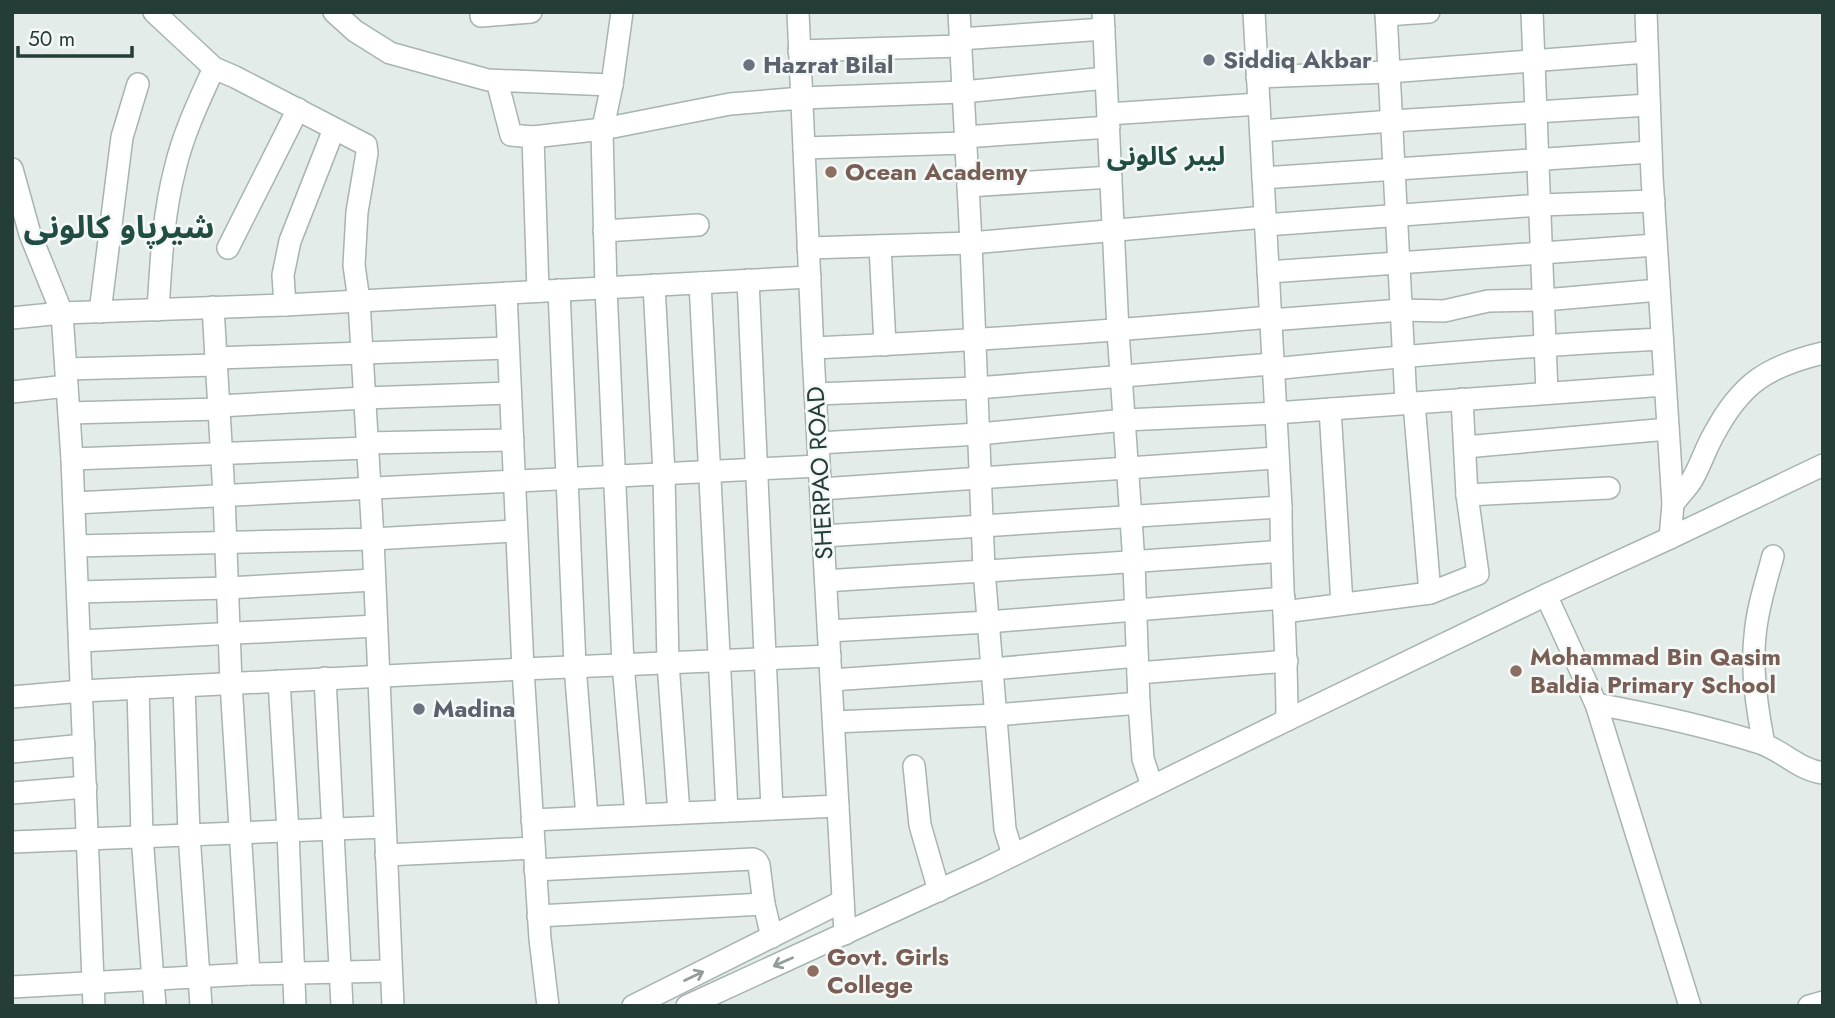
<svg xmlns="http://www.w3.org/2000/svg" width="1835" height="1018" font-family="Jost,'Noto Sans Arabic',sans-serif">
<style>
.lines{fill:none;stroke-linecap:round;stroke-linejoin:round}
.minor-casing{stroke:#a7b4b0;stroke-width:24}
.minor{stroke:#fff;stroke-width:21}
.oneway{stroke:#929e9b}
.worship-dot{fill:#6b7280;stroke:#f4f9f7;stroke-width:2.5}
.education-dot{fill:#8d6e63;stroke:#f4f9f7;stroke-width:2.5}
.labels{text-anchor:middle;stroke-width:5;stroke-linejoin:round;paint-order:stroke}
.worship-label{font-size:24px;font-weight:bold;fill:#5b616d;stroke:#f4f9f7;text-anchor:start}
.education-label{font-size:24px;font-weight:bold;fill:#785e54;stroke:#f4f9f7;text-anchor:start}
.street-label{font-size:24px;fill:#243d37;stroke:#f4f9f7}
.neighbourhood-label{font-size:26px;font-weight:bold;fill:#214d44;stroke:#f4f9f7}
.district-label{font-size:32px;font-weight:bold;fill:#214d44;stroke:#f4f9f7}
</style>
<rect width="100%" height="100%" fill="#e4ece9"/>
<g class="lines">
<g class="minor-casing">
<g id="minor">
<polyline points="334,12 355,31 390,53 488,80 612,85"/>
<polyline points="481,12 481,16 531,12"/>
<polyline points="622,12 612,85 602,132 606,288 623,664 636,815"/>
<polyline points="798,12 813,353 845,934"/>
<polyline points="959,12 971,243 984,570 1005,829 1013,855"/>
<polyline points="1103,12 1118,331 1134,563 1139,703 1143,759 1152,786"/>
<path d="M1254,12l27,495c0,71 6,141 6,213"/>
<polyline points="1386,12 1406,403"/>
<polyline points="1532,12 1547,393"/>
<polyline points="1646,12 1652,177 1673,504 1670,538"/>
<polyline points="1386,15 1429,12"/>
<polyline points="960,39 1104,29"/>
<polyline points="799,51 960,46"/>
<polyline points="1257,77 1389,72 1647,52"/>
<polyline points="497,81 511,135 533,137"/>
<polyline points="1108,114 1259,104"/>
<polyline points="1261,131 1392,121 1649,105"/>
<polyline points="965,137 1109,127"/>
<polyline points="804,148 965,143"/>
<polyline points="12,169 30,234 62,313 72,459 94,1006"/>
<polyline points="1263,178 1651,152"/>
<polyline points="968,186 1111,177"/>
<polyline points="1265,225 1540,205 1654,201"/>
<polyline points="604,231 698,225"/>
<polyline points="880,246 885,345"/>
<polyline points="228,248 298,109"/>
<polyline points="808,248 971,243 1265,217"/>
<polyline points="1268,272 1656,245"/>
<polyline points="748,280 772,809"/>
<polyline points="700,283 727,811"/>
<polyline points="654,285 664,473 668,663 679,813"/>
<polyline points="559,290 575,666 587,817"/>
<polyline points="538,291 533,137 603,129 730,104 802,98 963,92 1106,78"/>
<polyline points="506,293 523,669 540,939 548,1006"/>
<polyline points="285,305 283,275 290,241 334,129"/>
<polyline points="213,307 224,495 231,683 249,974"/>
<path d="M158,310c3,-48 5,-95 17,-141 8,-35 24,-68 39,-101"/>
<polyline points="100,312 122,137 138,84"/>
<polyline points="12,318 62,313 285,305 810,277"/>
<polyline points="1270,320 1401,310 1444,311 1488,301 1544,300 1659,290"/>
<path d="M813,348c153,-7 305,-17 457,-31"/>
<polyline points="216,358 508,348"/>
<polyline points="66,369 216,365"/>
<path d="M1273,369c130,-13 259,-24 389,-30"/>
<polyline points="12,392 67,386"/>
<polyline points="815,394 977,388 1272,364"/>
<polyline points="1414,403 1430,593"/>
<polyline points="219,406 364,398 510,393"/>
<polyline points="1330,409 1342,604"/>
<polyline points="69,413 219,409"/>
<polyline points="367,443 513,440"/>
<polyline points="818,443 979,434 1125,420 1275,413 1665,385"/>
<polyline points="1465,447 1668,429"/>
<polyline points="72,459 367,448"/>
<path d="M821,489c152,-10 304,-22 456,-31"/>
<polyline points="1467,495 1609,488"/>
<polyline points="74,503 819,466"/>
<path d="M1673,504c5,-7 12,-14 17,-21 10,-15 15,-34 24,-49 27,-51 54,-68 109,-81"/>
<polyline points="823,536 1281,507"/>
<polyline points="76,546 373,539 359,301 354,265 357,212 367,153 366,145 235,77 214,68 154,12"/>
<path d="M826,581c151,-10 303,-18 455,-30"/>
<polyline points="78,592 227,588 374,580"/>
<polyline points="1546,595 1596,704 1690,1006"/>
<polyline points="1284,612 1430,593 1478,574 1467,495 1462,399"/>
<polyline points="829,631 988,622 1284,598"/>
<polyline points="80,641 376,626"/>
<polyline points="1138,673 1287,661"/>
<polyline points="325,678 342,1006"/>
<polyline points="831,680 992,669 1137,656"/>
<polyline points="279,681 288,831 295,1006"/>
<polyline points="184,686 189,834 201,1006"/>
<polyline points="138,688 142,836 155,1006"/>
<polyline points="12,697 82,691 523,669 830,656"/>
<path d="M1596,704c55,10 110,22 164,39 22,7 39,27 63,30"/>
<polyline points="834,722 996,715 1139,703"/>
<path d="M1764,744c-7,-35 -13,-73 -9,-108 2,-27 11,-54 18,-80"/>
<polyline points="12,752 84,745"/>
<polyline points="914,766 920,825 939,891"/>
<polyline points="12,793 86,787"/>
<polyline points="532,820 838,806"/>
<polyline points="12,842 385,827"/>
<polyline points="386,855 534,848"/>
<polyline points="535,870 753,859 757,861 759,865 764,904 772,937"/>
<polyline points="538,916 764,904"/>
<polyline points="12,987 249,974 390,971"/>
<polyline points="393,1006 373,539 516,531"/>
<polyline points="633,1006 843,901"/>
<polyline points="687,1006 985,869 1287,720 1546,595 1670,538 1823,465"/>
<polyline points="1809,1006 1823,1002"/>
</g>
</g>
<use href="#minor" class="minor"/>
</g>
<defs><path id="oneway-shaft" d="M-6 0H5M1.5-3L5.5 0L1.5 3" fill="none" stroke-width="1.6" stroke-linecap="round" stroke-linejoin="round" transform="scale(1.75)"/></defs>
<g class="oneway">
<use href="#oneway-shaft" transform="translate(783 962) rotate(156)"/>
<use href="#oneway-shaft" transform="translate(694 976) rotate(-26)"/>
</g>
<g class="worship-dot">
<circle cx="1209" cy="60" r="7"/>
<circle cx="749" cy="65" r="7"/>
<circle cx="419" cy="709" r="7"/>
</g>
<g class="education-dot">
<circle cx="831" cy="172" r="7"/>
<circle cx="1516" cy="671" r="7"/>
<circle cx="813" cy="971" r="7"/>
</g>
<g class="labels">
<g class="worship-label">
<text x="1223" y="68">Siddiq Akbar</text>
<text x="763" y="73">Hazrat Bilal</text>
<text x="433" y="717">Madina</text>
</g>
<g class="education-label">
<text x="845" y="180">Ocean Academy</text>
<text x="1530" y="665">Mohammad Bin Qasim<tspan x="1530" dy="28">Baldia Primary School</tspan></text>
<text x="827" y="965">Govt. Girls<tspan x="827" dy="28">College</tspan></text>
</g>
<g class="street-label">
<text transform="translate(820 473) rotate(-93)" y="8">SHERPAO ROAD</text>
</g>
<g class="neighbourhood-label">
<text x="1166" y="165">لیبر کالونی</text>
</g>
<g class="district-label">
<text x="119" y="238">شیرپاو کالونی</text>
</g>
</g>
<rect width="1835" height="1018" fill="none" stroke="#243d37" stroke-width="28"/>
<path d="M18 46v10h114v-10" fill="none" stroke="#243d37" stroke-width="3.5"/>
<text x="28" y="46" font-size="21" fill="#243d37" stroke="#f4f9f7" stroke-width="5" paint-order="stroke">50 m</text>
</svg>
